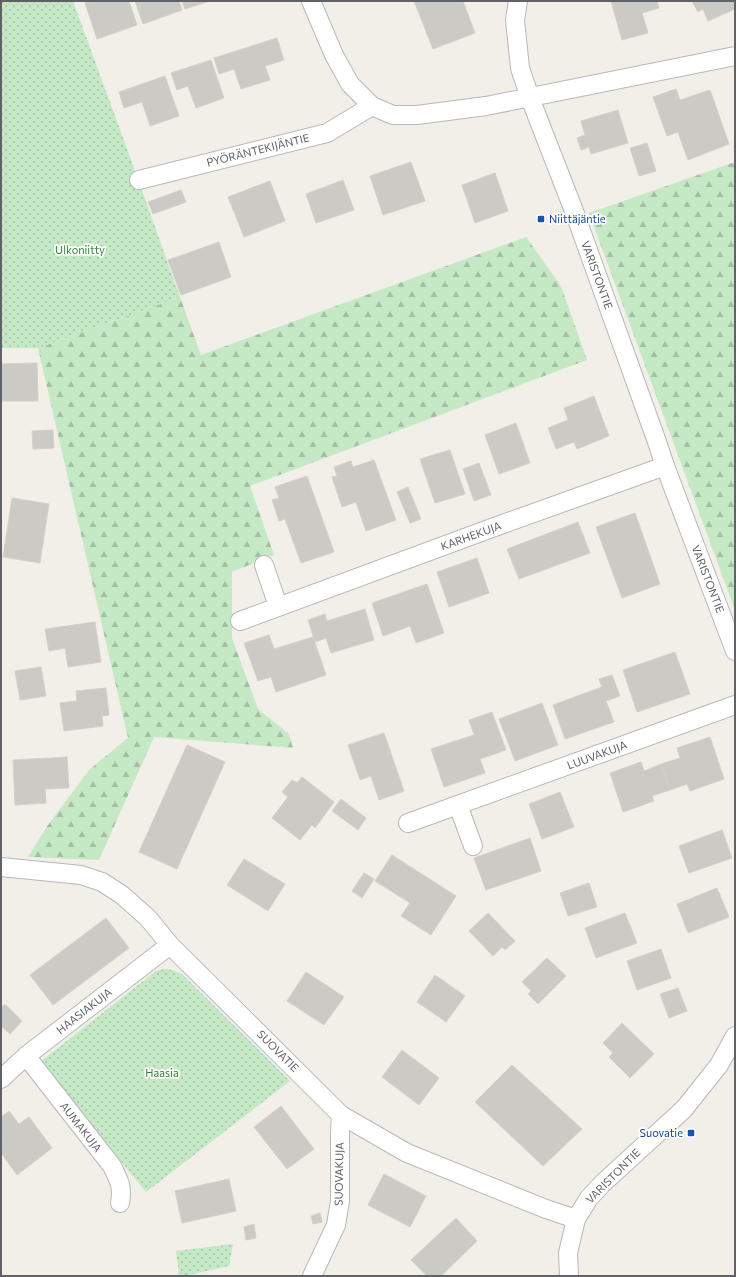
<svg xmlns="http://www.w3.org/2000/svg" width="736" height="1277" font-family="Commissioner,sans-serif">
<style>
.forest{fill:url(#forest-firs)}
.park{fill:url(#park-dots)}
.building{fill:#cccac5;stroke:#d6d1c6}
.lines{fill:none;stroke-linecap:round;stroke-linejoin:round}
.street-casing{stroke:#b5b8bc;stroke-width:20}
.street{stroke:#fff;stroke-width:18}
.transit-dot{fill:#1a4fb4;stroke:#fff;stroke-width:1.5}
.labels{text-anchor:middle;stroke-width:3.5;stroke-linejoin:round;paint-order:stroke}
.street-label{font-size:11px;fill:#5f6368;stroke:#fff}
.transit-label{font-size:11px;fill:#164399;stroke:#fff;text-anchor:start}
.park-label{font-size:11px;fill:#348238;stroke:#fff}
</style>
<defs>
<pattern id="forest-firs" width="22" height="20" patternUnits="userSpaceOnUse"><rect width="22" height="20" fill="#c5e8c5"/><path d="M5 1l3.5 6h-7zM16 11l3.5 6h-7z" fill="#a3c0a4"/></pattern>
<pattern id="park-dots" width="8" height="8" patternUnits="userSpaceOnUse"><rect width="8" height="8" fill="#c5e8c5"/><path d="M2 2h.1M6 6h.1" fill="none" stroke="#a3c0a4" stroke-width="1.8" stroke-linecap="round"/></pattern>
</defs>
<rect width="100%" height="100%" fill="#f1efe8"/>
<g class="forest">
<polygon points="735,162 735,610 589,213"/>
<polygon points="1,212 38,348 180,297 201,355 526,237 561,286 587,360 250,486 274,555 232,572 232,638 258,709 289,734 293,748 154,737 99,860 28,857 48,825 90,769 128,738 38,348 1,348"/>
</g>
<g class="park">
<polygon points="1,1 73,1 134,168 180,297 38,348 1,348"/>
<polygon points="164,969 173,970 183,975 290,1081 146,1192 40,1062 156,971"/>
<polygon points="233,1244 229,1266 184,1276 179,1276 176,1251"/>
</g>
<g class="building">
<polygon points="92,1 129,1 137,25 97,39 85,3"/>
<polygon points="135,1 179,1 182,10 143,24"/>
<polygon points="182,1 210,1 185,9"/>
<polygon points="414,1 463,1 475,33 433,49"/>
<polygon points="611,1 657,1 659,8 642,13 648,33 622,40"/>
<polygon points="692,1 735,1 735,9 708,21 703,9 698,12"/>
<polygon points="277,38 284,60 265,66 270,80 241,89 234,69 219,74 214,58"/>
<polygon points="211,60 224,98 196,108 188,86 177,90 171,73"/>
<polygon points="165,76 179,116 150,126 142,102 124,108 119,92"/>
<polygon points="676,89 680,100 710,90 729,144 688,160 678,132 667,136 653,97"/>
<polygon points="618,110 628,143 591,154 589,147 581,150 577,138 585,135 581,121"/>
<polygon points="647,143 656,171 639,176 630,148"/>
<polygon points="411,162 425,201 383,215 370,176"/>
<polygon points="495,173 508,211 475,223 462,185"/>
<polygon points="343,180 354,210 316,223 306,194"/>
<polygon points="270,181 285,221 244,237 228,197"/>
<polygon points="181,190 186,202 153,214 148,202"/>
<polygon points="219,242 231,277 181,295 168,260"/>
<polygon points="37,363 38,401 1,401 1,364"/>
<polygon points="594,396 609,436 577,449 574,442 556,449 548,428 568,420 564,408"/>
<polygon points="516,423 530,463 499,474 485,435"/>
<polygon points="53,430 54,448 33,449 32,431"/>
<polygon points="450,450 465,494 435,503 420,459"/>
<polygon points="374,460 396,520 366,531 356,502 342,507 332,477 337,476 334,467 351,461 353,467"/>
<polygon points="479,463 491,495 474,501 463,469"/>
<polygon points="307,476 334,552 301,563 285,519 279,521 272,500 279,498 275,487"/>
<polygon points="408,487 421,519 410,523 397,492"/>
<polygon points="12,498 49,504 40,563 3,557"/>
<polygon points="635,513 660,584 622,598 596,527"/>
<polygon points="578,522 590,553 519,579 507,549"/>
<polygon points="477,558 489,593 449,607 437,572"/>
<polygon points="427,584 444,633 416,643 410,626 383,636 372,603"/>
<polygon points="365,609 374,640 331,653 326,638 315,642 308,620 325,614 327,621"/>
<polygon points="95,622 101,662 68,667 65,648 49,651 45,629"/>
<polygon points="269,635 274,649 313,637 326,675 276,692 271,677 258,681 244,643"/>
<polygon points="675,652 690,694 637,712 623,670"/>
<polygon points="41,667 46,696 20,700 15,671"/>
<polygon points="612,675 620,696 606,701 614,722 565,739 553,705 602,687 599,679"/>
<polygon points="106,688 109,715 102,716 103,726 64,731 60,703 77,701 76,691"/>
<polygon points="542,703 558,745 515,761 499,719"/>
<polygon points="492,712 506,750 480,759 485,773 444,787 431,749 474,735 469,720"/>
<polygon points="384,733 404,791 379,800 371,776 360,780 348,745"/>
<polygon points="710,737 724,779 690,791 687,784 670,790 661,764 680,758 677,748"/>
<polygon points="187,745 225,762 177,869 139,852"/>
<polygon points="67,757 69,788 45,789 46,803 15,805 13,760"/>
<polygon points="641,762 644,771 661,764 670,790 652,796 654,801 623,812 610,773"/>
<polygon points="302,777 334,802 315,828 312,825 300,840 272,818 288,797 282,792 292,780 297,783"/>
<polygon points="560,792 574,827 542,839 529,804"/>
<polygon points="341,799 366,818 358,830 332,811"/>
<polygon points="722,830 732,858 689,873 679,846"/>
<polygon points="530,838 541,871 486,890 474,858"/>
<polygon points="392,855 456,896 431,935 401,916 410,903 375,881"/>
<polygon points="244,859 285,884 268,911 227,885"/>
<polygon points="364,873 374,879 362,898 352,891"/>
<polygon points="589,883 597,907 568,916 560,893"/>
<polygon points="717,888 729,917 688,933 677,904"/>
<polygon points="488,913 515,941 505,950 502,947 493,956 469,931"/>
<polygon points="625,913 637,943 596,958 585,928"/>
<polygon points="106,918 129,948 53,1005 30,975"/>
<polygon points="661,949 671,978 637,990 627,961"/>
<polygon points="547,958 566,976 538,1004 528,994 531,991 522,982"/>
<polygon points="306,972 344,997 324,1025 287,1001"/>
<polygon points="435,975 465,996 446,1022 417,1002"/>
<polygon points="678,988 687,1011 669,1018 660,994"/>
<polygon points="5,1004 22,1021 10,1034 1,1026 1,1008"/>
<polygon points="622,1023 654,1054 630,1078 609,1057 613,1053 603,1043"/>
<polygon points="402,1050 439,1078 419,1105 382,1077"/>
<polygon points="512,1065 582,1129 543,1166 475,1102"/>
<polygon points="281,1106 314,1149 287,1169 254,1127"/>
<polygon points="9,1111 19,1124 29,1117 52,1148 17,1175 1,1153 1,1139 3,1137 1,1135 1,1117"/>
<polygon points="384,1174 426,1196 410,1227 368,1205"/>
<polygon points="229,1179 236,1211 182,1223 175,1191"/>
<polygon points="320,1213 322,1222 313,1224 311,1216"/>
<polygon points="456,1218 477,1241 441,1276 427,1276 411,1260"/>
<polygon points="254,1224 256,1238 246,1240 244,1227"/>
</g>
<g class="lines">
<g class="street-casing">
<g id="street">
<polyline points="311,1 334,55 350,84 372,106 393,115 417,115 486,106 735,56"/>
<polyline points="518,1 515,20 520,68 530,98 574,211 656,439 665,466 735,651"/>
<polyline points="139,180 327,133 372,106"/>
<polyline points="264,565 278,606"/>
<polyline points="240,621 500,525 665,466"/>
<polyline points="458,805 473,846"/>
<polyline points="408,823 735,705"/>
<polyline points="1,867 81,875 102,882 122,895 148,918 170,945 341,1115 407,1153 546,1209 576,1219"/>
<path d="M26,1056l86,110c7,14 11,21 8,37"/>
<polyline points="1,1079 26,1056 170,945"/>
<polyline points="312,1276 336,1225 340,1201 340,1133 341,1115"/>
<polyline points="569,1276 568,1253 576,1219 589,1198 603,1183 684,1109 719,1065 735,1036"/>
</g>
</g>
<use href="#street" class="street"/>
</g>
<g class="transit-dot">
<rect x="537" y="215" width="8" height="8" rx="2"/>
<rect x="687" y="1129" width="8" height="8" rx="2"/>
</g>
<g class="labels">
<g class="street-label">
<text transform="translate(258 150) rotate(-14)" y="4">PYÖRÄNTEKIJÄNTIE</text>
<text transform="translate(597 275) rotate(70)" y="4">VARISTONTIE</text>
<text transform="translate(471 536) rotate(-20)" y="4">KARHEKUJA</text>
<text transform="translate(708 579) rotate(69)" y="4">VARISTONTIE</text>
<text transform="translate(597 755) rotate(-20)" y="4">LUUVAKUJA</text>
<text transform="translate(84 1011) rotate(-38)" y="4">HAASIAKUJA</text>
<text transform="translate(278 1051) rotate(45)" y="4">SUOVATIE</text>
<text transform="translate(81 1127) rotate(52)" y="4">AUMAKUJA</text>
<text transform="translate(339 1174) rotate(-89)" y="4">SUOVAKUJA</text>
<text transform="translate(613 1176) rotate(-45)" y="4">VARISTONTIE</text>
</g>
<g class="transit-label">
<text x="549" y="223">Niittäjäntie</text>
<text x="683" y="1137" text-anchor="end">Suovatie</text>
</g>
<g class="park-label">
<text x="80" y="254">Ulkoniitty</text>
<text x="162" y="1077">Haasia</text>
</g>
</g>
<rect width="736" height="1277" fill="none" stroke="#5f6368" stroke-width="4"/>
</svg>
